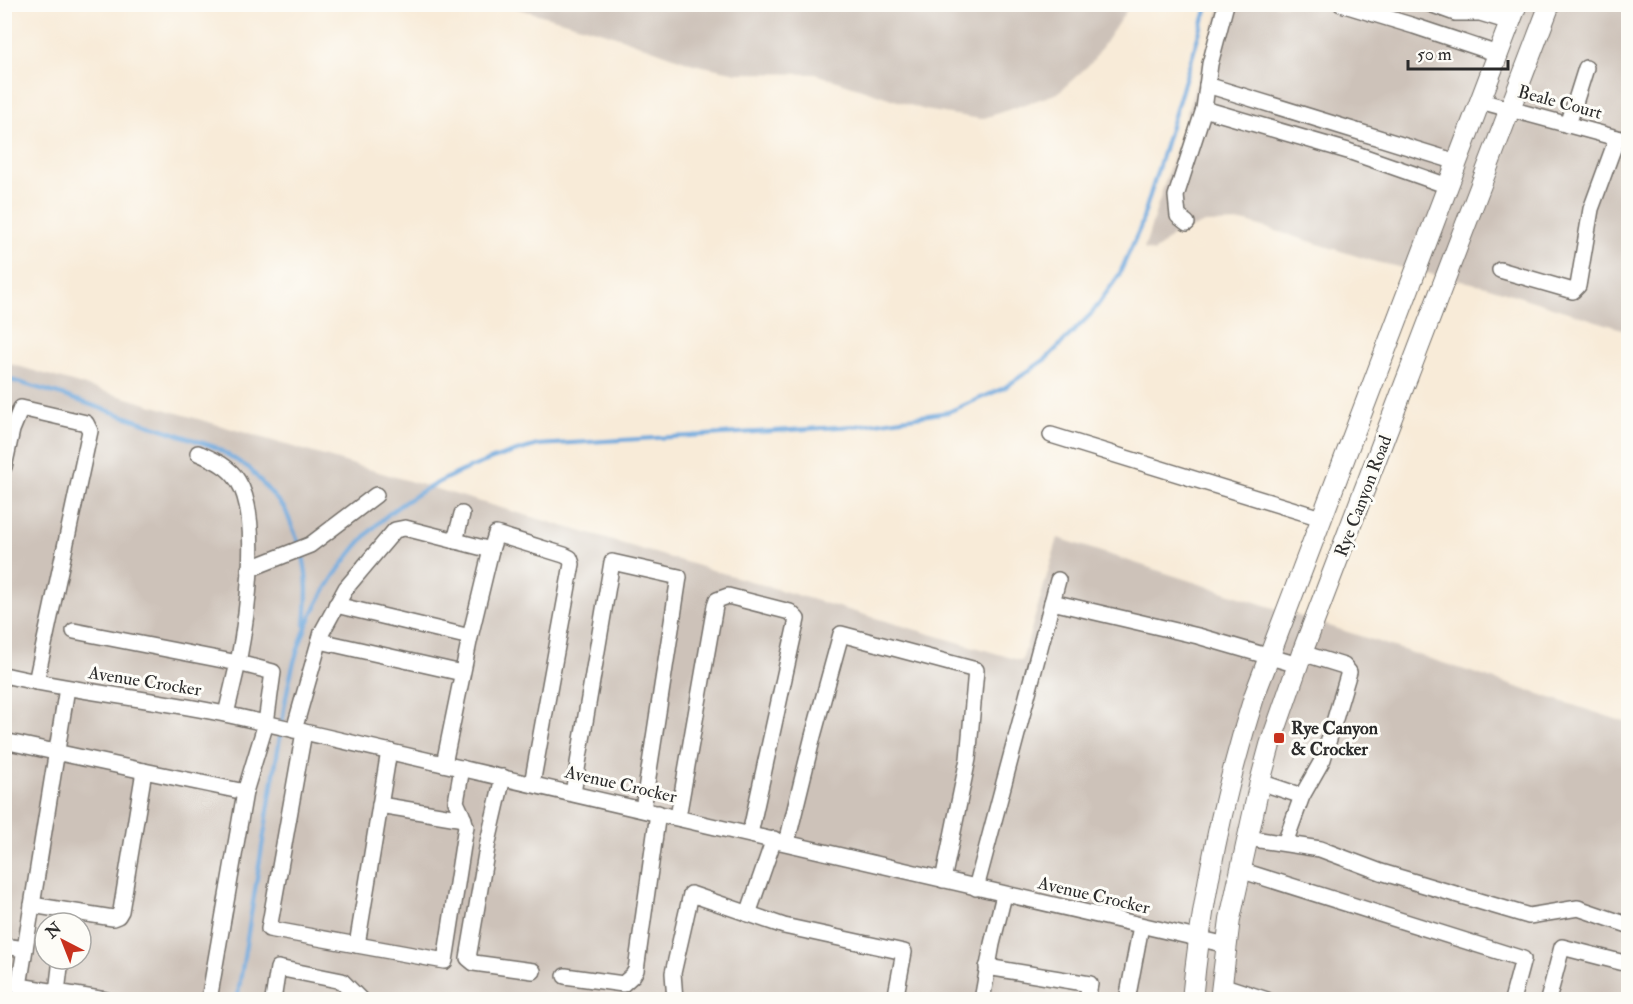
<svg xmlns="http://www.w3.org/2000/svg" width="1633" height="1004" font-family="'IM FELL Double Pica',serif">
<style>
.industrial{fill:#cdc2b9;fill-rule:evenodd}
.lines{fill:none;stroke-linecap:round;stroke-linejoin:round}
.stream{stroke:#6ca7dd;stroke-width:4}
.minor-casing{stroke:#736e68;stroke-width:18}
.major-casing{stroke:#736e68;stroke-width:22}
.minor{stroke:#fff;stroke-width:15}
.major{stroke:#fff;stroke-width:20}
.poi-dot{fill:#c8321e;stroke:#fdfcf7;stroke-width:2}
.labels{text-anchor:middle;stroke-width:6;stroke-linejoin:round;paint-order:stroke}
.street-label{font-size:18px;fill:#2b2b2b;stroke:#fdfcf7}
.poi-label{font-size:18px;font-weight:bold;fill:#2b2b2b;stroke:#fdfcf7;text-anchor:start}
</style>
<rect width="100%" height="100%" fill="#fdfcf7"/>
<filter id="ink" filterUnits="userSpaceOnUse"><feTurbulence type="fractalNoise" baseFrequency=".0167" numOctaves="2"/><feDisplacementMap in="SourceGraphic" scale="12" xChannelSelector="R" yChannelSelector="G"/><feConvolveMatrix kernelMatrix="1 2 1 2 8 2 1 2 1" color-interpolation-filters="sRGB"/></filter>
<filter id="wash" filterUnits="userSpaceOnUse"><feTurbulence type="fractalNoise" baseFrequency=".008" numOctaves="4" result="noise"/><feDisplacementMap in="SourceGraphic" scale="24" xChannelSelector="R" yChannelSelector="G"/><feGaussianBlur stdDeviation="1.35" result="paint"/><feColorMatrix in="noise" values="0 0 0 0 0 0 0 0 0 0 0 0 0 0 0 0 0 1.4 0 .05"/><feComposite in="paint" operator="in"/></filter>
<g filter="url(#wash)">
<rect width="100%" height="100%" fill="#f8ebd8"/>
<g class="industrial">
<polygon points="505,5 1130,5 1092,62 1058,93 981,119 925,110 816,74 737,73 693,64 610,34"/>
<polygon points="1221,5 1628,5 1628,331 1486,286 1376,262 1247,222 1205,223 1172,236 1154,252 1144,249"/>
<path d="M4,362l1018,299 36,-123 570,185v276h-1623zM45,923h36v36h-36z"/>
</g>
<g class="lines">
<g class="stream">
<polyline points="4,378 62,395 215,447 249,468 285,509 300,546"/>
<path d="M302,553c7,24 5,48 3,73"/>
<path d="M282,723c4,-31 11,-64 23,-93 19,-47 60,-103 103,-130 40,-26 85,-43 130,-55l318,-19 92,-14 56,-24 43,-30 45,-45 27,-38 21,-47 68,-224"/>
<polyline points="237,1000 281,731"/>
</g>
</g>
</g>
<g filter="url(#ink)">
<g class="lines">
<g class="minor-casing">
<g id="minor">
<polyline points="1226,4 1210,64 1204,109 1348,151 1448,186"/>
<polyline points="1341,4 1414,26 1498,54"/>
<polyline points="1430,4 1455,13 1480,13 1510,22"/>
<polyline points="1207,85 1457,162"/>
<polyline points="1480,101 1628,141"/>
<polyline points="1568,125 1586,68"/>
<polyline points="1187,223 1178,216 1176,196 1204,109"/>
<polyline points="1500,270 1573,291 1578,286 1591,209 1617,138"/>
<polyline points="1051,435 1321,518"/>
<path d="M198,453c16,7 31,13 40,28 24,37 8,141 0,182l35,9 -7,51 -21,69 -36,208"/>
<polyline points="4,467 12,430 21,408 86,423 90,431 36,682"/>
<polyline points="455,541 462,514"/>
<polyline points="249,569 310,545 376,495"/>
<polyline points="1052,602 1198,636 1298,665"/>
<polyline points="336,605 470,637"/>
<polyline points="74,631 238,663 226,714"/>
<polyline points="320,641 462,673"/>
<path d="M4,675c76,18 154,24 230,41 331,75 661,154 993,229"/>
<polyline points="67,688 19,986 106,1000"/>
<polyline points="294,730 322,632 346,588 395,530 405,528 491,550 496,534 564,555 570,558 572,564 532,784"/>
<polyline points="304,732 269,929 445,961 466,826 462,815 456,802 462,768"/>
<polyline points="4,741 144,771"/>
<polyline points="444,764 470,637 491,550"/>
<polyline points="503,777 488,842 468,958 474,963 533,971"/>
<polyline points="1260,782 1302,796"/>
<polyline points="573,793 612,562 679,577 643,809"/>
<polyline points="380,805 464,819"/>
<polyline points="678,817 715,606 717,600 728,596 790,612 797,619 750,834"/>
<polyline points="1247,838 1320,849 1381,872 1529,916 1578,908 1628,925"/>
<polyline points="787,842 813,736 841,634 976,670 968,759 943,880"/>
<polyline points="1285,843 1302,796 1323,759 1349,672 1344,666 1302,653"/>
<polyline points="1240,870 1523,959 1512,1000"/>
<polyline points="976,888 1058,580"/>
<polyline points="32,905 69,911 67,923"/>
<polyline points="69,911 113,918 118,916 121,911 144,771 245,792"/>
<polyline points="748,914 774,839"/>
<polyline points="357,945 389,751"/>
<polyline points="4,946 25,949"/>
<polyline points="987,967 1090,984 1087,1000"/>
<polyline points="565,976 623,984 633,975 636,970 658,813"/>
<polyline points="1221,985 1267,1000"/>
<polyline points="57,992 61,959"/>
<polyline points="273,1000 278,968 342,981 361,1000"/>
<polyline points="675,1000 673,973 691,894 784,926 904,952 895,1000"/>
<polyline points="982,1000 992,944 1004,895"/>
<polyline points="1127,1000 1141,926"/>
<polyline points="1548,1000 1562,947 1628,964"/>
</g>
</g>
<g class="major-casing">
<g id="major">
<path d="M1192,1000c10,-106 31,-205 63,-306l262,-690"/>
<polyline points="1220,1000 1230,919 1260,782 1270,745 1302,653 1550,4"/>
</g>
</g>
<use href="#minor" class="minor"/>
<use href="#major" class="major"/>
</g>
</g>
<rect class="poi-dot" x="1273" y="732" width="12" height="12" rx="3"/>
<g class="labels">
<g class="street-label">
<text transform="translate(1560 102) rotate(15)" y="6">Beale Court</text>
<text transform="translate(1363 496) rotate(-69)" y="6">Rye Canyon Road</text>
<text transform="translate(145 681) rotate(9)" y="6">Avenue Crocker</text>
<text transform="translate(621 784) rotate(13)" y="6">Avenue Crocker</text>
<text transform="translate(1094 895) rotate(13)" y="6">Avenue Crocker</text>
</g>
<g class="poi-label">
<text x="1291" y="734">Rye Canyon<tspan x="1291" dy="21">&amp; Crocker</tspan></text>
</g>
</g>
<rect width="1633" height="1004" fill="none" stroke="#fdfcf7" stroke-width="24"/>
<g transform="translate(63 941) rotate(318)"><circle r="28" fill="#fdfcf7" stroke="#a9a8a5" stroke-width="1.5"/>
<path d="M0-4.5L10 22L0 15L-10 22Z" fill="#c8321e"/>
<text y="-9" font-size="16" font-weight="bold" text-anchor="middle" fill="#2b2b2b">N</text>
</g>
<path d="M1408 60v9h100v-9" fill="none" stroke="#2b2b2b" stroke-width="3"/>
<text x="1417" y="60" font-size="18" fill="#2b2b2b" stroke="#fdfcf7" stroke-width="4.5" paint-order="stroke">50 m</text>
</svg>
